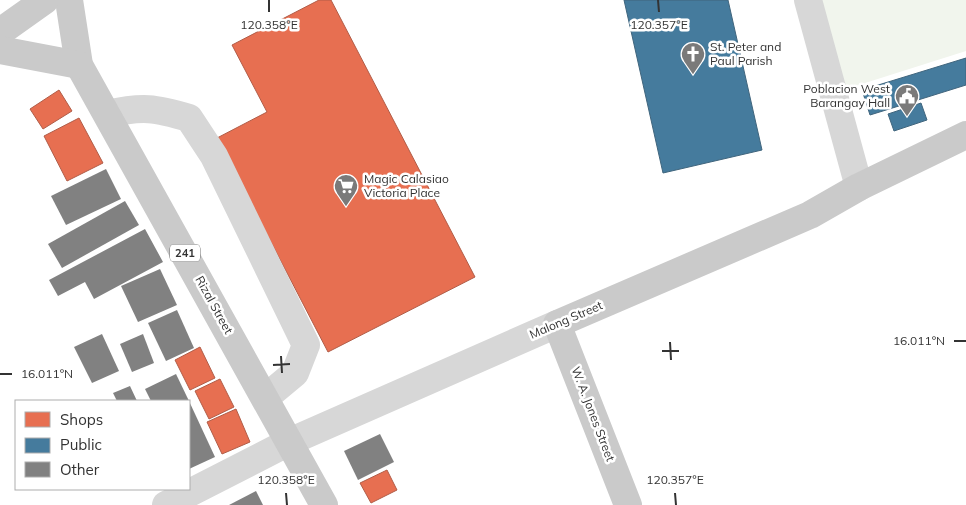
<svg xmlns="http://www.w3.org/2000/svg" width="966" height="505" font-family="Mulish,sans-serif">
<style>
.grass{fill:#f1f5ed}
.shops{fill:#e76f51;stroke:#b15d48}
.public{fill:#457b9d;stroke:#40657d}
.building{fill:#818181}
.lines{fill:none;stroke-linecap:round;stroke-linejoin:round}
.minor{stroke:#d7d7d7;stroke-width:28}
.major{stroke:#cacaca;stroke-width:28}
.ticks{fill:none;stroke:#333;stroke-width:2}
.labels{text-anchor:middle;stroke-width:5;stroke-linejoin:round;paint-order:stroke}
.shield{fill:#fff;stroke:#707070;stroke-width:1}
.shield-label{font-size:11px;font-weight:bold;fill:#333}
.poi-label{font-size:12px;fill:#333;stroke:#fff;text-anchor:start}
.street-label{font-size:12px;fill:#333;stroke:#fff}
.ticks-label{font-size:12px;text-anchor:middle;fill:#333;stroke:#fff;stroke-width:5;stroke-linejoin:round;paint-order:stroke}
</style>
<rect width="100%" height="100%" fill="#fff"/>
<polygon class="grass" points="814,0 966,0 966,51 843,90"/>
<g class="shops">
<polygon points="319,0 331,0 475,277 328,352 217,138 267,112 232,45"/>
<polygon points="59,90 72,111 43,129 30,109"/>
<polygon points="79,118 103,163 67,181 44,136"/>
<polygon points="200,347 215,378 190,390 175,360"/>
<polygon points="220,379 234,407 209,419 195,391"/>
<polygon points="236,409 250,442 222,454 207,422"/>
<polygon points="387,470 397,490 371,503 360,483"/>
</g>
<g class="public">
<polygon points="624,0 728,0 762,150 663,173"/>
<polygon points="966,58 966,85 870,115 862,90"/>
<polygon points="921,103 927,120 894,131 888,114"/>
</g>
<g class="building">
<polygon points="106,169 121,199 66,225 51,196"/>
<polygon points="125,201 139,225 62,268 48,244"/>
<polygon points="145,229 163,262 94,299 85,282 58,296 49,280"/>
<polygon points="160,269 177,305 138,322 121,286"/>
<polygon points="177,310 194,348 166,361 148,323"/>
<polygon points="102,334 119,371 92,383 74,347"/>
<polygon points="143,334 154,363 132,372 120,344"/>
<polygon points="176,374 189,401 151,401 145,389"/>
<polygon points="130,386 137,401 117,401 113,393"/>
<polygon points="189,401 215,457 189,469"/>
<polygon points="380,434 394,462 358,480 344,451"/>
<polygon points="256,491 263,505 229,505"/>
</g>
<g class="lines">
<g class="minor">
<polyline points="808,0 859,187"/>
<path d="M107,114c36,-8 48,-6 82,4l25,38 92,189 -11,28 -30,25"/>
<polyline points="166,505 289,442 557,324"/>
</g>
<g class="major">
<polyline points="69,0 79,65 324,505"/>
<polyline points="0,32 45,0"/>
<polyline points="0,50 79,65"/>
<polyline points="628,505 557,324 810,215 859,187 966,135"/>
</g>
</g>
<path class="ticks" d="M269,0v12M658,0l1,12M954,341h12M670,342l1,18M662,351h17M281,356l1,17M273,365l17,-1M0,374h12M286,493l1,12M675,493l1,12"/>
<defs>
<g id="church-pin" transform="scale(1.25)"><path d="M0 17L-7.5 6A9.5 9.5 0 1 1 7.5 6Z" fill="#7a7a7a" stroke="#fff"/><path d="M-1.2-6h2.4v3.5h3.3v2.4h-3.3V6h-2.4V-.1h-3.3v-2.4h3.3Z" fill="#fff"/></g>
<g id="civic-pin" transform="scale(1.25)"><path d="M0 17L-7.5 6A9.5 9.5 0 1 1 7.5 6Z" fill="#7a7a7a" stroke="#fff"/><path d="M-.6-6.5H3V-4.5H.6V-3L4-1V1h2V6H-6V1h2V-1L-.6-3ZM-1.2 2.5V6h2.4V2.5Z" fill="#fff"/></g>
<g id="supermarket-pin" transform="scale(1.25)"><path d="M0 17L-7.5 6A9.5 9.5 0 1 1 7.5 6Z" fill="#7a7a7a" stroke="#fff"/><path d="M-6-5.5h2.5l.6 2H6L4.5 2H-2.5L-4.4-4H-6ZM-1.5 3.2a1.3 1.3 0 1 0 .1 0ZM3 3.2a1.3 1.3 0 1 0 .1 0Z" fill="#fff"/></g>
</defs>
<g fill-rule="evenodd">
<use href="#church-pin" x="693" y="54"/>
<use href="#civic-pin" x="907" y="96"/>
<use href="#supermarket-pin" x="346" y="186"/>
</g>
<g class="labels">
<rect class="shield" x="170" y="244.5" width="30" height="17" rx="4"/>
<g class="shield-label">
<text x="185" y="257">241</text>
</g>
<g class="poi-label">
<text x="710" y="51">St. Peter and<tspan x="710" dy="14">Paul Parish</tspan></text>
<text x="890" y="93" text-anchor="end">Poblacion West<tspan x="890" dy="14">Barangay Hall</tspan></text>
<text x="364" y="183">Magic Calasiao<tspan x="364" dy="14">Victoria Place</tspan></text>
</g>
<g class="street-label">
<text transform="translate(214 305) rotate(61)" y="4">Rizal Street</text>
<text transform="translate(566 320) rotate(-23)" y="4">Malong Street</text>
<text transform="translate(593 414) rotate(69)" y="4">W. A. Jones Street</text>
</g>
</g>
<g class="ticks-label">
<text x="269" y="29">120.358°E</text>
<text x="659" y="29">120.357°E</text>
<text x="919" y="345">16.011°N</text>
<text x="47" y="378">16.011°N</text>
<text x="286" y="484">120.358°E</text>
<text x="675" y="484">120.357°E</text>
</g>
<rect x="15" y="400" width="175" height="90" fill="#ffffff" stroke="#adadad"/>
<rect x="25" y="412" width="25" height="15" fill="#e76f51" stroke="#adadad"/>
<text x="60" y="425" font-size="15" fill="#333333">Shops</text>
<rect x="25" y="438" width="25" height="15" fill="#457b9d" stroke="#adadad"/>
<text x="60" y="450" font-size="15" fill="#333333">Public</text>
<rect x="25" y="462" width="25" height="15" fill="#818181" stroke="#adadad"/>
<text x="60" y="475" font-size="15" fill="#333333">Other</text>
</svg>
